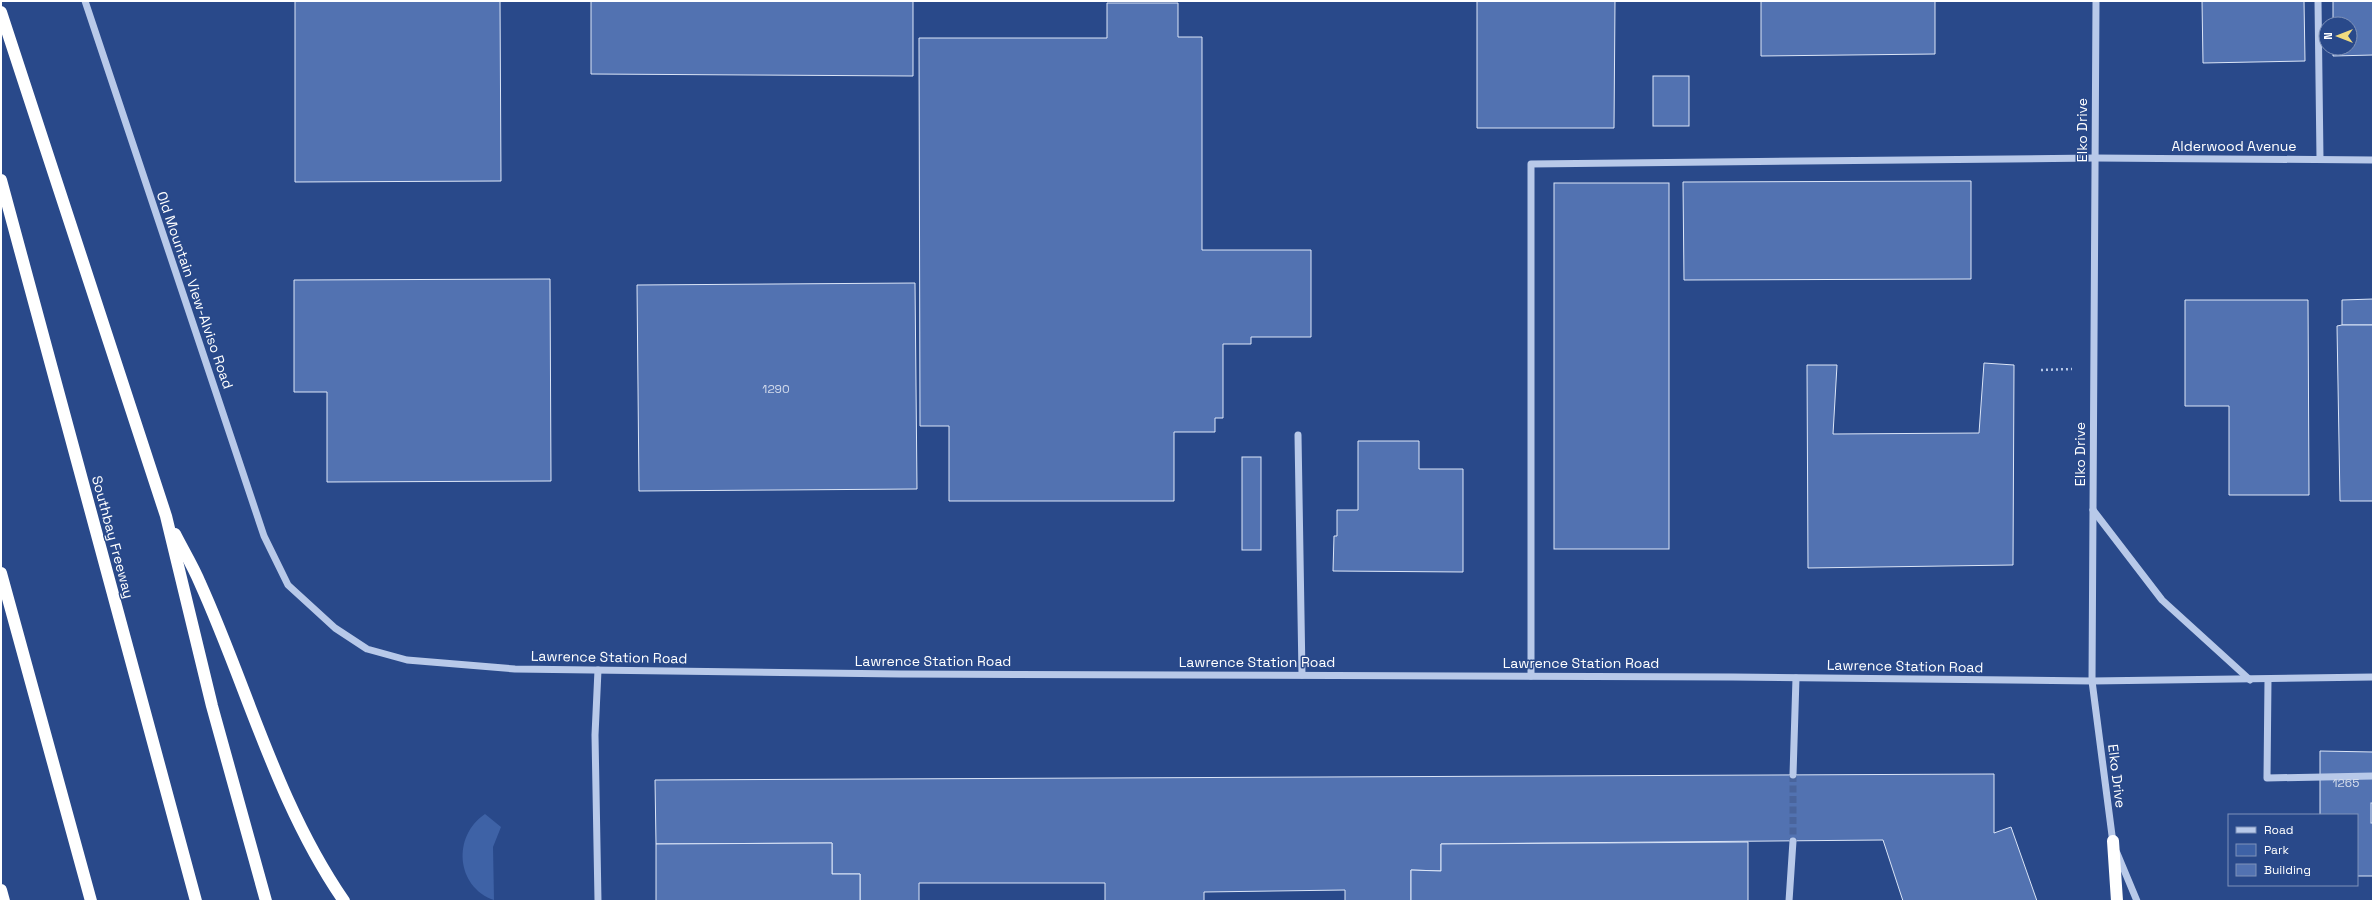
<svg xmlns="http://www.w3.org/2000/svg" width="2374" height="902" font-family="'Space Grotesk',sans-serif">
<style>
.green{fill:#3e62a6}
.building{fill:#5272b1;stroke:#dbe5f7}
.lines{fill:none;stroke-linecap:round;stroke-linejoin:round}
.minor-tunnel{stroke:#49649c;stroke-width:7;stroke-dasharray:7 3.5;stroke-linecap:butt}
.path{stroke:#b8c9e9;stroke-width:2.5;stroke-dasharray:2 3;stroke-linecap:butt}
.minor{stroke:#b8c9e9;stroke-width:7}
.highway{stroke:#fff;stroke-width:12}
.labels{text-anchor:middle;stroke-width:3;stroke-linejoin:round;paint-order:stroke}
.number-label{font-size:12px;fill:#d4dcec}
.street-label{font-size:14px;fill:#fff;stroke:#29498a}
</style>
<rect width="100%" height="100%" fill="#29498a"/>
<path class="green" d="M485,814l16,13 -8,20 1,53c-38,-13 -42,-64 -9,-86z"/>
<g class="building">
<polygon points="295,1 500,1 501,181 295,182"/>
<polygon points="591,1 913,1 913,76 591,74"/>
<polygon points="1477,1 1615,1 1614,128 1477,128"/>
<polygon points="1761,1 1935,1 1935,54 1761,56"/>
<polygon points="2202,1 2304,1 2305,61 2203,63"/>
<polygon points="2333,1 2373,1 2373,55 2333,56 2333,48 2350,48 2350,24 2333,24"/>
<polygon points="1107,3 1178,3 1178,37 1202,37 1202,250 1311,250 1311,337 1251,337 1251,344 1223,344 1223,418 1215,418 1215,432 1174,432 1174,501 949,501 949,426 920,426 919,38 1107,38"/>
<rect x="1653" y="76" width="36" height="50"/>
<polygon points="1971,181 1971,279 1684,280 1683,182"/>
<rect x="1554" y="183" width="115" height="366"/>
<polygon points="550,279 551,481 327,482 327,392 294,392 294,280"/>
<polygon points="915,283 917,489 639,491 637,285"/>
<polygon points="2373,299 2373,325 2342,325 2342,300"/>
<polygon points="2185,300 2308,300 2309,495 2229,495 2229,406 2185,406"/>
<polygon points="2342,325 2373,325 2373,501 2340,501 2337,326"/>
<polygon points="1984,363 2014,365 2013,565 1808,568 1807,365 1837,365 1833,434 1979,433"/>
<polygon points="1358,441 1419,441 1419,469 1463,469 1463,572 1333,571 1334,536 1337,536 1337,510 1358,510"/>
<rect x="1242" y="457" width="19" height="93"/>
<polygon points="2320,751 2373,752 2373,876 2357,876 2357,815 2320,815"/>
<polygon points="1994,774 1994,833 2011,827 2037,901 1903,901 1883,840 1441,844 1441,871 1411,870 1411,901 1345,901 1345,890 1204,892 1204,901 1105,901 1105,883 919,883 919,901 860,901 860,874 832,874 832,843 656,844 655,780"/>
<rect x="2371" y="803" width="2" height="20"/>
<polygon points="1748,842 1748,901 1411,901 1411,870 1441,871 1441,844"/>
<polygon points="832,843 832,874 860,874 860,901 656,901 656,844"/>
</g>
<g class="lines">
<polyline class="minor-tunnel" points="1793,775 1793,841"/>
<polyline class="path" points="2041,370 2072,369"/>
<g class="minor">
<polyline points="85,1 264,536 288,585 335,628 367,649 407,660 515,669 900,674 1733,677 2092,681 2373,677"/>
<polyline points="2096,1 2092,681 2113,843"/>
<polyline points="2318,1 2320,159"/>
<polyline points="1298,435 1302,675"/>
<polyline points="2093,510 2162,600 2250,680"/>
<polyline points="598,670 595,735 598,901"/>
<polyline points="1531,676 1531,164 2095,158 2373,160"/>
<polyline points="2268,680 2267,778 2373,776"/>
<polyline points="1793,775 1796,678"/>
<polyline points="2117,853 2137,901"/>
<polyline points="1789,901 1793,841"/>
</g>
<g class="highway">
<polyline points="1,12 166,516 212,706 266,901"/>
<polyline points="1,180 196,901"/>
<path d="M175,534c8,16 18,32 25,49 48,106 77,221 144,318"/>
<polyline points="1,573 91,901"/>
<polyline points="2113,841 2117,901"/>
<polyline points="1,890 4,901"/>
</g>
</g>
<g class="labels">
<g class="number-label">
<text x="776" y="393">1290</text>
<text x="2346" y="787">1265</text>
</g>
<g class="street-label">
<text transform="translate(2082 130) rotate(-90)" y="5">Elko Drive</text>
<text x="2234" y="151">Alderwood Avenue</text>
<text transform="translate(195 290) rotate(71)" y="5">Old Mountain View-Alviso Road</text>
<text transform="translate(2080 454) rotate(-90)" y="5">Elko Drive</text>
<text transform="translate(113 537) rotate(75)" y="5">Southbay Freeway</text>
<text transform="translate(609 657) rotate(1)" y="5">Lawrence Station Road</text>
<text x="933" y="666">Lawrence Station Road</text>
<text x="1257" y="667">Lawrence Station Road</text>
<text x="1581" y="668">Lawrence Station Road</text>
<text transform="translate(1905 666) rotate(1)" y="5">Lawrence Station Road</text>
<text transform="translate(2117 776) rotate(83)" y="5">Elko Drive</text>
</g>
</g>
<rect width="2374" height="902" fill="none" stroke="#ffffff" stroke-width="4"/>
<rect x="2228" y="814" width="130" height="72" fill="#29498a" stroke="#7f92b9"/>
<rect x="2236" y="827" width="20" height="6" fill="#b8c9e9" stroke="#7f92b9"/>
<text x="2264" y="834" font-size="12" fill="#ffffff">Road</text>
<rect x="2236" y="844" width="20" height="12" fill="#3e62a6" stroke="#7f92b9"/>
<text x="2264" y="854" font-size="12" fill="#ffffff">Park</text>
<rect x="2236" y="864" width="20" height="12" fill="#5272b1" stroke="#7f92b9"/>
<text x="2264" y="874" font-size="12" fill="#ffffff">Building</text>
<g transform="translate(2338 36) rotate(270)"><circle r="19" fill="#29498a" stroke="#7f92b9"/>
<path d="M0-3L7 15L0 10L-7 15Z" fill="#f0db7f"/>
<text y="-6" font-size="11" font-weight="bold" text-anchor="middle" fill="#ffffff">N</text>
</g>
</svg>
